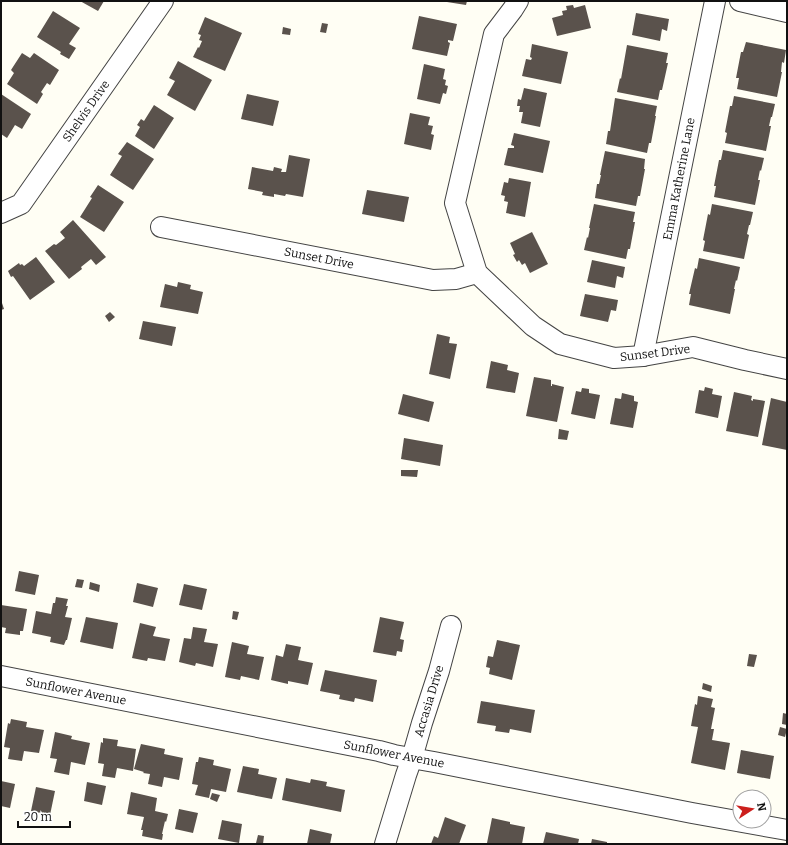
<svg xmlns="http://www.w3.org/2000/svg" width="788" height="845" font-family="Bitter,serif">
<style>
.building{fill:#5a524c}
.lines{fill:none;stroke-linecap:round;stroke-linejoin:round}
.street-casing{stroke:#444;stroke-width:22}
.street{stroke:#fff;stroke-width:20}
.labels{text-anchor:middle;stroke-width:4;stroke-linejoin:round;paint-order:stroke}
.street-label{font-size:12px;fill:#111;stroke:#fff}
</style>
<rect width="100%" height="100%" fill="#fffef4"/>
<g class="building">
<polygon points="80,1 104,1 98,11"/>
<polygon points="447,1 467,1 466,5 447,2"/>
<polygon points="573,5 574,8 585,5 591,28 557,36 552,18 563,15 562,11 567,10 566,6"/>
<polygon points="53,11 80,28 69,44 76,48 69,59 60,54 61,52 37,37"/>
<polygon points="636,13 669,19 667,31 662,29 660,41 632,35"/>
<polygon points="419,16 457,24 453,41 448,40 448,42 450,43 447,56 412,49"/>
<polygon points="205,17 242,33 225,71 193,57 198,47 199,48 202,41 199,40 201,35 198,34"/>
<polygon points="322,23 328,24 326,33 320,32"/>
<polygon points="283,27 291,29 290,35 282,34"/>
<polygon points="746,42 786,50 784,63 782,62 781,72 782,72 777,97 737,89 739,78 736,78 741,52 743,52"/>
<polygon points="532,44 568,52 561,84 522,76 526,59 531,60 532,58 530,57"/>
<polygon points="627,45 668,53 666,63 668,63 662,90 660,90 658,100 617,92 620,78 621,79"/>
<polygon points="22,53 30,58 34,53 59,70 50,85 47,83 41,92 43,94 37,104 7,84 14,73 11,70"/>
<polygon points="178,61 212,80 195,111 167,95 175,81 169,78"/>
<polygon points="424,64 445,69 443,79 446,80 445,85 448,86 446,94 443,93 440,104 417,99"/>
<polygon points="524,88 547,93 540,127 521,123 523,112 519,112 520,106 517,106 518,99 521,100"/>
<polygon points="1,94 31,114 22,129 15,125 7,138 1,134"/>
<polygon points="247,94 279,101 273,126 241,119"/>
<polygon points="734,96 775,104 772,117 771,117 769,126 771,126 766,151 725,143 727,133 725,132 730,106 732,106"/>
<polygon points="615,98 657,106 655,116 656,116 651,143 649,143 647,153 606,144 608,131 610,131"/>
<polygon points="154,105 174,118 154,149 135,136 140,127 137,125 141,119 144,121"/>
<polygon points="410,113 430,117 428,125 433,126 431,134 434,135 431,150 404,144"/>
<polygon points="514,133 550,141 543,173 504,165 508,148 514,148 514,146 511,145"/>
<polygon points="127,142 154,159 133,190 110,175 122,156 118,154"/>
<polygon points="723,150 764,158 761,171 760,170 758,180 760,180 755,205 714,197 716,186 714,186 719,160 721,160"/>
<polygon points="605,151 645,159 644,169 645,169 640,196 638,196 636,206 595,198 597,184 599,184 601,175 600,175"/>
<polygon points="289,155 310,159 303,197 286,194 285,196 274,194 274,197 262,195 263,192 248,189 252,167 273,171 274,167 282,169 281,172 286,172"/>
<polygon points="509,178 531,182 525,217 506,213 508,202 504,201 505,196 501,195 504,182 508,183"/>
<polygon points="98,185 124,202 104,232 80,217 92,198 90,197"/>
<polygon points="367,190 409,197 404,222 362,214"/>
<polygon points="594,204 635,212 633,222 635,222 630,249 628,249 626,259 584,250 587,237 588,238 590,228 589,228"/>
<polygon points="712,204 753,212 750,225 749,225 747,234 749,235 744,259 703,251 705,241 703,240 708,214 710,215"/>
<polygon points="73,220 106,257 96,265 91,259 81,267 82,269 69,279 45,251 54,244 56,245 65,238 60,232"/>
<polygon points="532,232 548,264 530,273 525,263 522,265 519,260 517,262 513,255 515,254 510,243"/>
<polygon points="36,257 55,282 30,300 13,276 11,277 8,271 19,263 20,265 22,264 24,266"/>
<polygon points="699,258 740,267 737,281 736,280 734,289 735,289 730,314 689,305 691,294 689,294 695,268 697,269"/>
<polygon points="592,260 625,267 623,278 617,276 615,288 587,282"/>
<polygon points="178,282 191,285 190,289 203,292 198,314 160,307 165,284 177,287"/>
<polygon points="585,294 618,300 616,311 611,310 608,322 580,316"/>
<polygon points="1,300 4,309 1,310"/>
<polygon points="110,312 115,317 109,322 105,316"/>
<polygon points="143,321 176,327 172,346 139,339"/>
<polygon points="437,334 450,337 449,343 457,344 450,379 429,374"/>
<polygon points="491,361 508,365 507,370 519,373 515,393 486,388"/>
<polygon points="534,377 551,380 551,386 552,386 552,384 564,387 557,422 526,416"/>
<polygon points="705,387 713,389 712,394 722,396 718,418 695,413 699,390 704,391"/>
<polygon points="582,388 589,389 589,393 600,395 595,419 571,414 576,391 581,392"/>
<polygon points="734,392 752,396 751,400 753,401 753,399 765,401 758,437 726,431"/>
<polygon points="622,393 634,396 634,401 638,402 633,428 610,424 615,398 621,399"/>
<polygon points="403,394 434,402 429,422 398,414"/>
<polygon points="771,398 787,402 787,450 762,445"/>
<polygon points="559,429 569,431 567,440 558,439"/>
<polygon points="404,438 443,445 440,466 401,459"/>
<polygon points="401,470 418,470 417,477 401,476"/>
<polygon points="19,571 39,575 35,595 15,591"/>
<polygon points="77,579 84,580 82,588 75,587"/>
<polygon points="90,582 100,585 99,592 89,589"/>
<polygon points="137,583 158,588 153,607 133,602"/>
<polygon points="184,584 207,589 202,610 179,605"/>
<polygon points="56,597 68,599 66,606 68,606 65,617 72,618 67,640 66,640 64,645 50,642 51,637 32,633 36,611 51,614 53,603 55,603"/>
<polygon points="1,605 27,609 23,631 20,631 20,635 5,633 6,628 1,627"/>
<polygon points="233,611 239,612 237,620 232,619"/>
<polygon points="86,617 118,623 113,649 80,642"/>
<polygon points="380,617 404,622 400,639 404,640 402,652 397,651 396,656 373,652"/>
<polygon points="140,623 156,627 153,636 170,639 165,661 148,658 147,661 132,658"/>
<polygon points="193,627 207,629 204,642 218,644 213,667 196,663 195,666 179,662 184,638 191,639"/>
<polygon points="497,640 520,645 512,680 489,674 490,668 486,667 488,656 493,657"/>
<polygon points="232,642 249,646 247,654 264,657 259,680 241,676 240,680 225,677"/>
<polygon points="286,644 301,647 298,660 313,663 308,685 288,681 288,684 271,680 276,655 283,657"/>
<polygon points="749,654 757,655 754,667 747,666"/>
<polygon points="325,670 377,680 373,702 355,698 354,702 339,699 340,695 320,691"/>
<polygon points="703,683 712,686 711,692 702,689"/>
<polygon points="698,696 713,699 711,707 715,708 711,729 714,729 712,740 730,743 725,770 691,763 698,727 691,726 695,704 697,705"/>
<polygon points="481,701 535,710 531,733 510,729 509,733 495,731 496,726 477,723"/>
<polygon points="783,713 787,714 787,725 782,724"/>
<polygon points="11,719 27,722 26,727 44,730 39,753 24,751 22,761 8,759 10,748 4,747 8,723 10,724"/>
<polygon points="780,727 787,729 785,737 778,735"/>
<polygon points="55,732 72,736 71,739 90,743 85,765 71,762 69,775 54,772 57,759 50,758"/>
<polygon points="103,738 118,740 117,746 136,749 133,771 117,768 115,778 102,776 104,764 98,763 101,742 103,743"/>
<polygon points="141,744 165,749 164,754 183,758 179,780 164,777 162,787 148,784 150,774 143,773 144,772 134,769"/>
<polygon points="741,750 774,756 770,779 737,773"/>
<polygon points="199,757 214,760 213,765 231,769 226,792 211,789 209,798 195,795 198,785 192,784 196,762 198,762"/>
<polygon points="243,766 259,769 258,774 277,778 272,799 237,792"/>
<polygon points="286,778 310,783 311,779 327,782 326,786 345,790 341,812 282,800"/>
<polygon points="1,781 15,784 10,808 1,806"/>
<polygon points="87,782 106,786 102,805 84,801"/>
<polygon points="36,787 55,791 50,815 31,811"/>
<polygon points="131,792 157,798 155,811 168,814 166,822 165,821 162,834 163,834 162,840 142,836 143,830 141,830 144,817 127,814"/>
<polygon points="212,793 220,795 217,802 210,799"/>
<polygon points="179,809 198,813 193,833 175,829"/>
<polygon points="445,817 466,825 459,844 431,844 434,836 438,838"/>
<polygon points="492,818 510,822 510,824 525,827 522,844 487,843"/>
<polygon points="222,820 242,824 239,843 218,839"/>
<polygon points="310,829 332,834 330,844 307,844"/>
<polygon points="546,832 579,839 578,844 543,844"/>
<polygon points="258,835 264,836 263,844 256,843"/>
<polygon points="592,839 607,842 607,844 591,844"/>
</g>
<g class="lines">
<g class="street-casing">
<g id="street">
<polyline points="518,1 513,9 494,34 455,203 477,273 533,326 560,344 614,358 643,356 693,347 745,360 787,369"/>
<polyline points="740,1 787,12"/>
<polyline points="1,213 21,204 163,1"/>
<polyline points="161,227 433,280 456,279 477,273"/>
<polyline points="643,356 715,1"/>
<polyline points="1,676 379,751 394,755 434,762 692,813 787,830"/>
<polyline points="385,844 406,775 412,758 422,723 439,671 451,626"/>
</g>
</g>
<use href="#street" class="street"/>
</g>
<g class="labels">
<g class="street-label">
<text transform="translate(86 111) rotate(-55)" y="4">Shelvis Drive</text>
<text transform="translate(679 179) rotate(-79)" y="4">Emma Katherine Lane</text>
<text transform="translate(319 258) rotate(11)" y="4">Sunset Drive</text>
<text transform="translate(655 353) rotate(-7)" y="4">Sunset Drive</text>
<text transform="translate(76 691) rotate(11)" y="4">Sunflower Avenue</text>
<text transform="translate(429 701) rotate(-73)" y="4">Accasia Drive</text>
<text transform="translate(394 754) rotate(11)" y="4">Sunflower Avenue</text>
</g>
</g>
<rect width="788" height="845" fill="none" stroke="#111111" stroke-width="4"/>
<g transform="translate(752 809) rotate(78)"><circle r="19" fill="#ffffff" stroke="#a0a0a0"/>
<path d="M0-3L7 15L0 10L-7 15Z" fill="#cc1f1d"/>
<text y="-6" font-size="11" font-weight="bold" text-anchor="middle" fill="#111111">N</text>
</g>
<path d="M18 821v6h52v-6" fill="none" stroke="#111111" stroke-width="2"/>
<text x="24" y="821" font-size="12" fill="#111111" stroke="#ffffff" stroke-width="3" paint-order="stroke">20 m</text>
</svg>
